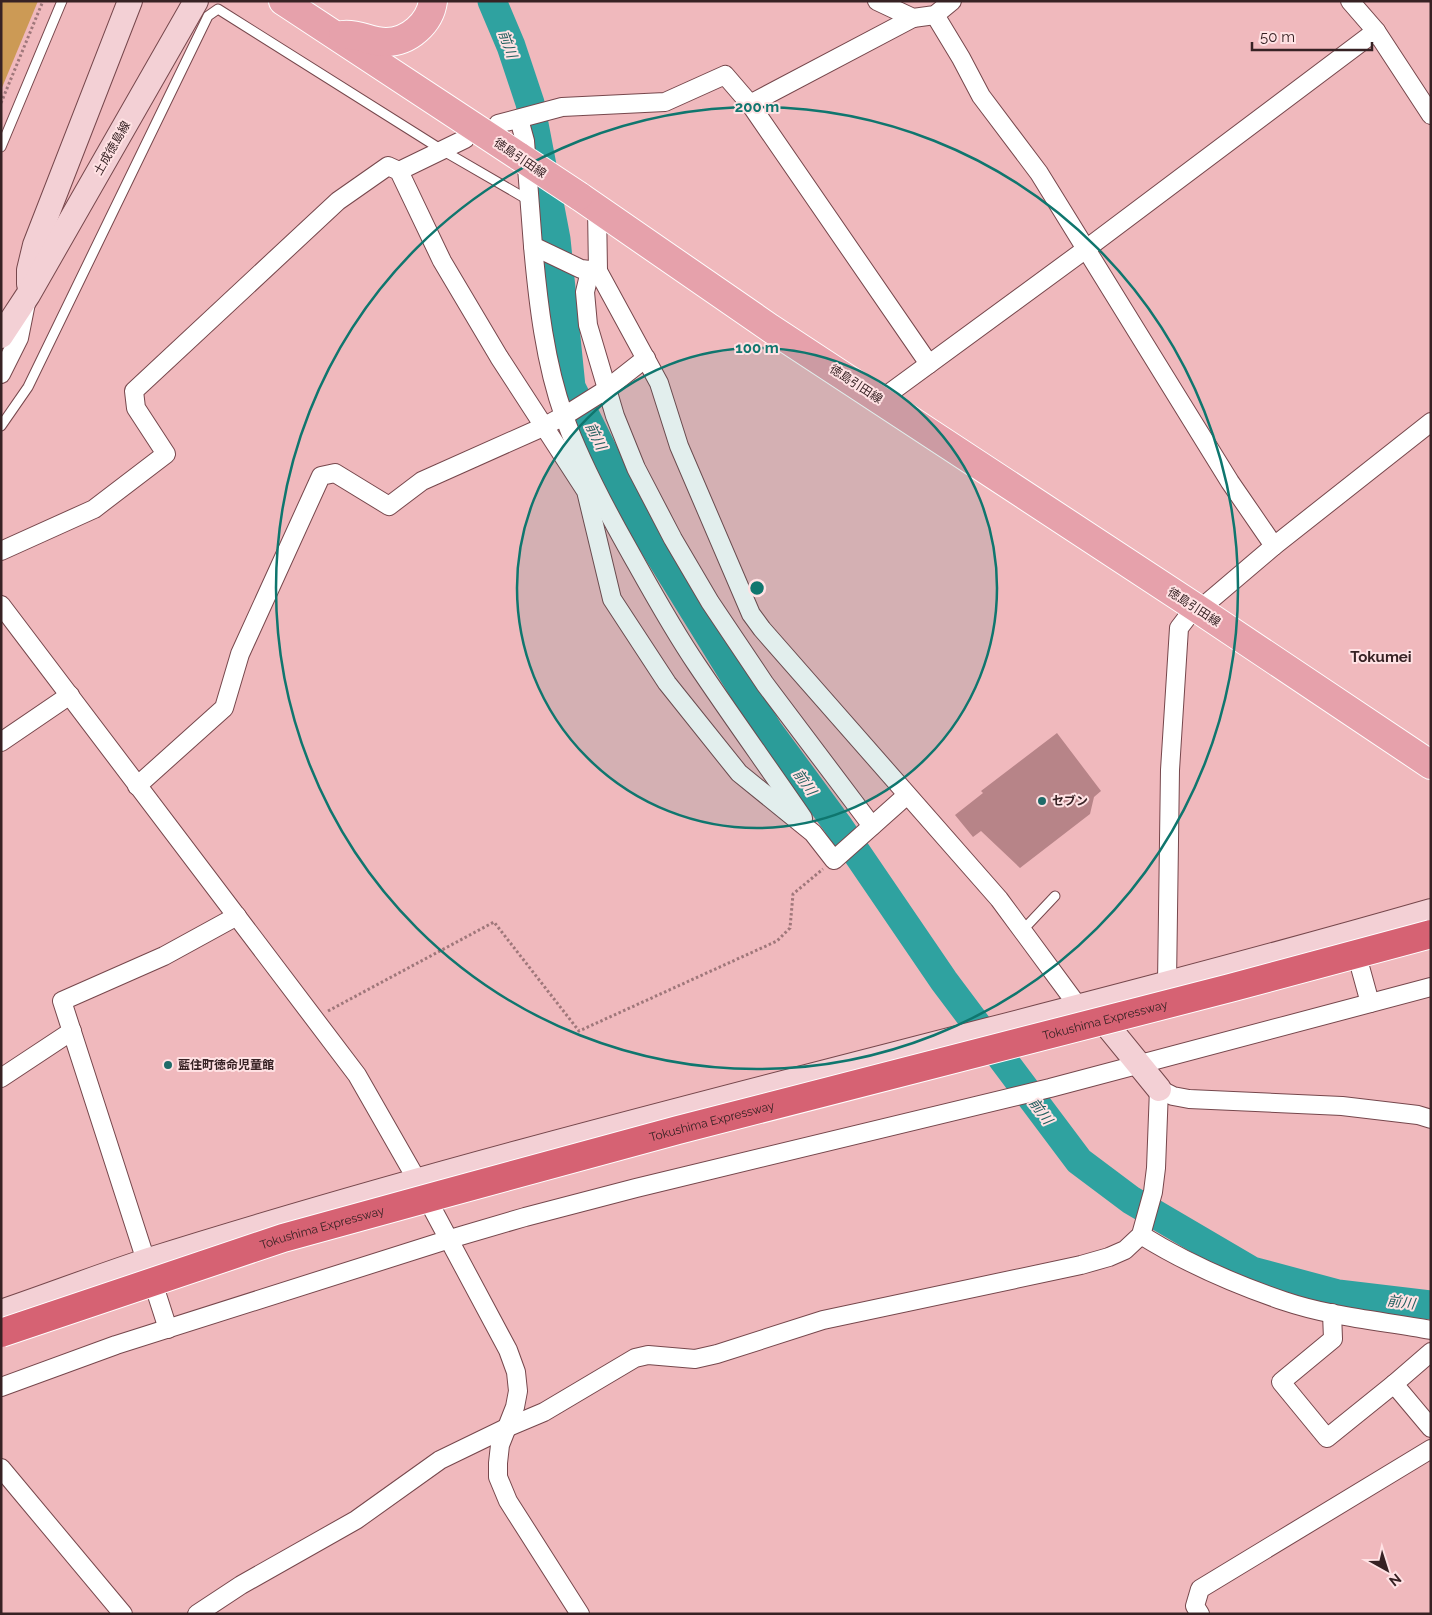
<svg xmlns="http://www.w3.org/2000/svg" width="1432" height="1615" font-family="Raleway,'Noto Sans JP',sans-serif">
<style>
.green{fill:#cc9a55}
.lines{fill:none;stroke-linecap:round;stroke-linejoin:round}
.river{stroke:#2fa2a0;stroke-width:29}
.building{fill:#b78488}
.lane-casing{stroke:#76474c;stroke-width:11}
.street-casing{stroke:#76474c;stroke-width:20}
.secondary-casing{stroke:#76474c;stroke-width:26}
.primary-casing{stroke:#fff;stroke-width:30}
.path{stroke:#9f777a;stroke-width:3;stroke-dasharray:2.5 2.5;stroke-linecap:butt}
.lane{stroke:#fff;stroke-width:9}
.street{stroke:#fff;stroke-width:18}
.secondary{stroke:#f3d0d5;stroke-width:24}
.primary{stroke:#e6a1ab;stroke-width:28}
.primary-bridge-casing{stroke:#fff;stroke-width:30;stroke-linecap:butt}
.highway-bridge-casing{stroke:#fff;stroke-width:30;stroke-linecap:butt}
.primary-bridge{stroke:#e6a1ab;stroke-width:28}
.highway-bridge{stroke:#d66273;stroke-width:28}
.ring{fill:none;stroke:#0f766e;stroke-width:2.5}
.poi-dot{fill:#1f6b69;stroke:#ffe2e4;stroke-width:2}
.labels{text-anchor:middle;stroke-width:4;stroke-linejoin:round;paint-order:stroke}
.street-label{font-size:12px;fill:#372224;stroke:#ffe2e4}
.poi-label{font-size:12px;font-weight:bold;fill:#372224;stroke:#ffe2e4;text-anchor:start}
.water-label{font-size:14px;font-style:italic;fill:#225f5e;stroke:#ffe2e4}
.quarter-label{font-size:15px;font-weight:bold;fill:#372224;stroke:#ffe2e4}
.centre{fill:#0f766e;stroke:#ffe2e4;stroke-width:2.5}
.ring-label{font-size:15px;text-anchor:middle;font-weight:bold;fill:#0f766e;stroke:#ffe2e4;stroke-width:4;stroke-linejoin:round;paint-order:stroke}
</style>
<rect width="100%" height="100%" fill="#f0b9bd"/>
<polygon class="green" points="1,1 38,1 1,90"/>
<g class="lines">
<polyline class="river" points="492,1 511,46 530,103 556,239 571,387 635,515 768,730 837,824 944,981 1079,1161 1131,1200 1252,1271 1338,1294 1431,1305"/>
</g>
<polygon class="building" points="1057,733 1101,791 1094,797 1090,814 1020,868 981,831 973,837 955,815 983,793 981,791"/>
<g class="lines">
<g class="lane-casing">
<g id="lane">
<polyline points="1,147 62,1"/>
<polyline points="1,426 28,387 208,16 218,9 442,150 530,201"/>
<polyline points="1022,931 1055,896"/>
</g>
</g>
<g class="street-casing">
<g id="street">
<polyline points="877,1 913,18 935,15 952,1"/>
<polyline points="1350,1 1376,31 1431,115"/>
<polyline points="935,15 961,58 981,96 1039,173 1230,482 1274,546"/>
<polyline points="750,104 913,18"/>
<polyline points="519,119 525,141 533,246 581,269 598,271"/>
<polyline points="498,124 562,107 665,102 725,75 750,104 929,364"/>
<polyline points="399,171 465,139"/>
<polyline points="597,208 598,271 659,383 679,446 751,614 762,629 999,899 1078,1006"/>
<path d="M533,246c5,56 12,117 31,170 16,45 39,88 62,129 23,41 45,82 71,120 35,52 71,102 106,153"/>
<polyline points="590,271 585,292 588,325 615,416 636,468 673,539 710,602 765,684 872,826"/>
<polyline points="1,374 19,338 26,303"/>
<polyline points="880,400 1086,249 1376,31"/>
<polyline points="1,551 94,509 166,454 136,408 134,391 338,201 388,166 399,171 442,261 499,357 586,491 612,599 667,683 739,773 813,833 834,860 907,795"/>
<polyline points="1,605 357,1075 417,1180 508,1350 516,1372 518,1391 515,1407 500,1445 498,1463 498,1477 508,1501 580,1614"/>
<polyline points="1201,611 1207,603 1274,546 1431,422"/>
<polyline points="1,742 70,695"/>
<polyline points="137,786 224,708 240,654 321,476 335,473 389,506 422,481 543,427 569,413 604,391 646,358"/>
<polyline points="1354,945 1370,1003"/>
<polyline points="1167,983 1170,770 1179,628 1195,607"/>
<polyline points="1,1078 72,1031"/>
<path d="M1141,1235c45,28 93,49 143,66 47,16 98,20 147,29"/>
<polyline points="1332,1313 1333,1339 1281,1382 1327,1438 1394,1384 1431,1352"/>
<polyline points="168,1329 62,1001 164,956 237,916"/>
<polyline points="1394,1384 1431,1428"/>
<polyline points="1,1387 116,1345 450,1239 525,1217 636,1188 1050,1088 1431,987"/>
<polyline points="1,1468 123,1614"/>
<polyline points="197,1614 241,1585 356,1520 440,1460 506,1428 544,1412 635,1358 648,1355 695,1359 717,1354 823,1320 1081,1265 1109,1257 1125,1250 1141,1235 1153,1192 1156,1168 1159,1089 1173,1096 1189,1099 1342,1106 1418,1115 1431,1119"/>
<polyline points="1200,1614 1195,1606 1200,1589 1431,1449"/>
</g>
</g>
<g class="secondary-casing">
<g id="secondary">
<polyline points="29,284 29,270 35,245 130,1"/>
<polyline points="1,336 28,295 196,1"/>
<polyline points="1092,1007 1159,1089"/>
<path d="M1,1312c50,-17 99,-36 148,-52 423,-133 856,-227 1282,-349"/>
</g>
</g>
<g class="primary-casing">
<g id="primary">
<polyline points="283,1 520,157"/>
<path d="M343,35c15,-2 27,7 43,7 23,0 44,-19 47,-41"/>
<polyline points="579,196 770,328 1201,611 1431,765"/>
</g>
</g>
<g class="path">
<polyline points="1,103 43,1"/>
<polyline points="328,1011 494,922 579,1031 777,941 790,928 793,894 823,869"/>
</g>
<use href="#lane" class="lane"/>
<use href="#street" class="street"/>
<use href="#secondary" class="secondary"/>
<use href="#primary" class="primary"/>
<g class="primary-bridge-casing">
<polyline id="primary-bridge" points="520,157 579,196"/>
</g>
<g class="highway-bridge-casing">
<g id="highway-bridge">
<path id="s1" d="M1,1333l282,-95 160,-44 235,-64 552,-142 201,-54"/>
</g>
</g>
<use href="#primary-bridge" class="primary-bridge"/>
<use href="#highway-bridge" class="highway-bridge"/>
</g>
<circle cx="757" cy="588" r="240" fill="#0f766e" fill-opacity=".12"/>
<g class="ring">
<circle cx="757" cy="588" r="240"/>
<circle cx="757" cy="588" r="481"/>
</g>
<g class="poi-dot">
<circle cx="1042" cy="801" r="5"/>
<circle cx="168" cy="1065" r="5"/>
</g>
<g class="labels">
<g class="street-label">
<text transform="translate(112 148) rotate(-60)" y="4">土成徳島線</text>
<text transform="translate(520 158) rotate(34)" y="4">徳島引田線</text>
<text transform="translate(856 384) rotate(33)" y="4">徳島引田線</text>
<text transform="translate(1194 607) rotate(33)" y="4">徳島引田線</text>
<text dy="4" stroke="none"><textPath href="#s1" startOffset="1148">Tokushima Expressway</textPath></text>
<text dy="4" stroke="none"><textPath href="#s1" startOffset="742">Tokushima Expressway</textPath></text>
<text dy="4" stroke="none"><textPath href="#s1" startOffset="338">Tokushima Expressway</textPath></text>
</g>
<g class="poi-label">
<text x="1052" y="805">セブン</text>
<text x="178" y="1069">藍住町徳命児童館</text>
</g>
<g class="water-label">
<text transform="translate(508 44) rotate(70)" y="5">前川</text>
<text transform="translate(596 436) rotate(64)" y="5">前川</text>
<text transform="translate(805 782) rotate(55)" y="5">前川</text>
<text transform="translate(1041 1111) rotate(53)" y="5">前川</text>
<text transform="translate(1401 1302) rotate(7)" y="5">前川</text>
</g>
<g class="quarter-label">
<text x="1381" y="662">Tokumei</text>
</g>
</g>
<circle cx="757" cy="588" r="8" class="centre"/>
<g class="ring-label">
<text x="757" y="112">200 m</text>
<text x="757" y="353">100 m</text>
</g>
<rect width="1432" height="1615" fill="none" stroke="#372224" stroke-width="5"/>
<g transform="translate(1387 1570) rotate(141)" stroke="#ffe2e4" stroke-width="4" paint-order="stroke">
<path d="M0-4L9 19L0 12L-9 19Z" fill="#372224"/>
<text y="-8" font-size="14" font-weight="bold" text-anchor="middle" fill="#372224">N</text>
</g>
<path d="M1252 42v8h120v-8" fill="none" stroke="#372224" stroke-width="2.5"/>
<text x="1260" y="42" font-size="15" fill="#372224" stroke="#ffe2e4" stroke-width="4" paint-order="stroke">50 m</text>
</svg>
